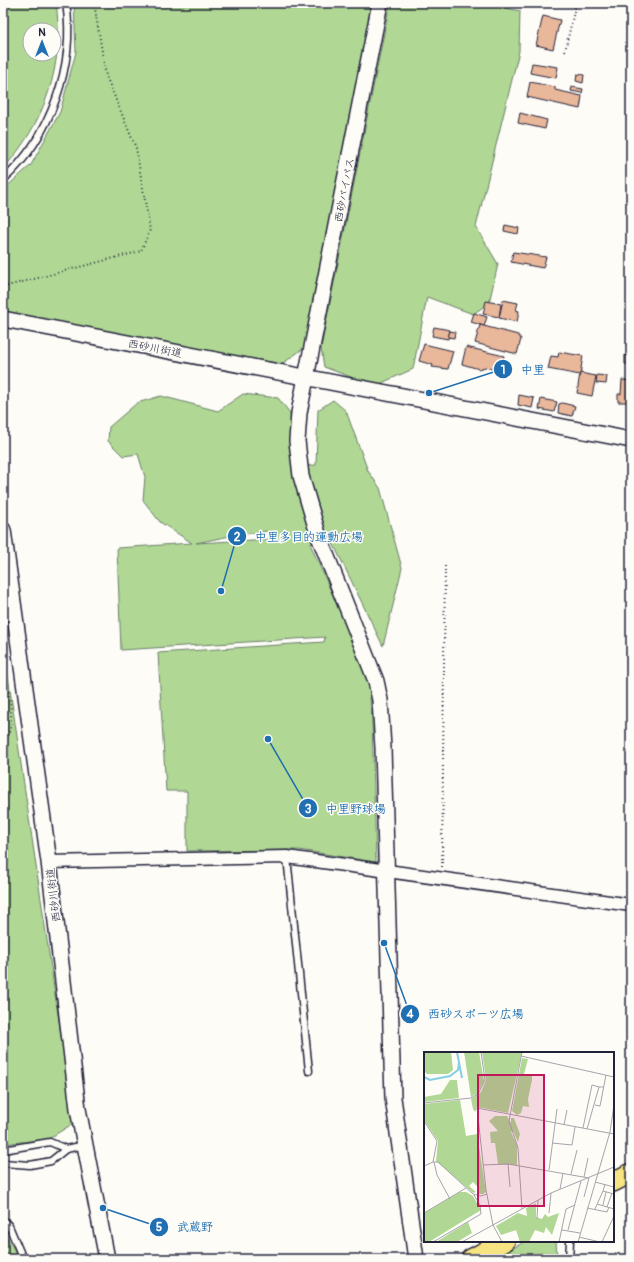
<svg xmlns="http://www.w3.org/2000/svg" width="634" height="1262" font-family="Pangolin,'Klee One',sans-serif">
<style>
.green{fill:#b0d894;stroke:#697d68;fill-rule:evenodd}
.building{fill:#e9b79a;stroke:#22223b}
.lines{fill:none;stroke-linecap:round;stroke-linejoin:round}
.service-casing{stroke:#22223b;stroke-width:9}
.minor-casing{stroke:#22223b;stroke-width:15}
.tertiary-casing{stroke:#22223b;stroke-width:18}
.primary-casing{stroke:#22223b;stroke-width:22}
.path{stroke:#22223b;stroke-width:2;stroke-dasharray:1 3;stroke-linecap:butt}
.service{stroke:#fdfcf7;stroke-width:6}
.minor{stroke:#fdfcf7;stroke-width:12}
.tertiary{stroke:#fdfcf7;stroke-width:15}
.primary{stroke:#f6e381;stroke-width:19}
.labels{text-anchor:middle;stroke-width:3;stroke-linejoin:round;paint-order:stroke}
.street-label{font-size:11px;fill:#22223b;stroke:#fdfcf7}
.inset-river{fill:none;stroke:#85cee6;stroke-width:2}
.inset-road{fill:none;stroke:#a5a5ac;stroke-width:1}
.view{fill:#c2185b;fill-opacity:0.15;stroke:#c2185b;stroke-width:2}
.inset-edge{fill:none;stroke:#22223b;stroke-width:2}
.leader{fill:none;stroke:#1f6fb2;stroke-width:1.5}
.callout-dot{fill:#1f6fb2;stroke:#fdfcf7;stroke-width:1.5}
.mark-label{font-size:12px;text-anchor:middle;font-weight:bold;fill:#fff}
.callout-label{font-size:12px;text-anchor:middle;font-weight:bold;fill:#1f6fb2;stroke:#fdfcf7;stroke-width:3;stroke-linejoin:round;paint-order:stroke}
</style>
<rect width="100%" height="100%" fill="#fdfcf7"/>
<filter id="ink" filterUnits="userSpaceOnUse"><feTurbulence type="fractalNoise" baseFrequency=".025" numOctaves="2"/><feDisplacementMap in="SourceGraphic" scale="8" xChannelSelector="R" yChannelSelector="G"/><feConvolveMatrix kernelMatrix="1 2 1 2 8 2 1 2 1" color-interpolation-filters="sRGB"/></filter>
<g filter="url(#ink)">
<g class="green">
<path d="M3,3h53c9,61 -11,120 -53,166zM30,30h24v24h-24z"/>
<polygon points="74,3 373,3 304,348 282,364 3,313 3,190 31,165 60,112 76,52"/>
<polygon points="390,3 483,3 520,11 519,51 476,227 498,264 489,303 473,314 427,297 413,369 375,386 324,367 321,348"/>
<path d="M243,394l35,4 12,15 5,54 21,-2 2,-55 15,-10 13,11 22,60 12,17 22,80 -19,78 -53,-109 -20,7 58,130 4,48 4,140 -77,-12 -112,1v-60h-21l-8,-138 166,-11 1,-5 -204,13 -4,-102 75,-5 -32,-21 -17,-22 2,-23 -7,-23 -15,2 -15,-15 1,-14 28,-24 24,-7 57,15zM267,531l5,8 -76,4 29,-6z"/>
<polygon points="3,642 74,1123 48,1139 3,1144"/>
<polygon points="3,1231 14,1249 17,1259 3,1259"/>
<polygon points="526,1241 556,1241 557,1259 493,1259"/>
</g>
<g class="building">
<polygon points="543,16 560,20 553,49 536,45"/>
<polygon points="532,63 558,67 556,78 530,73"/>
<polygon points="577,74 584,75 583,83 576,81"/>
<polygon points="530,82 555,87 555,90 582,96 580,109 527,97"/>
<polygon points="572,87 583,89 582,93 571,91"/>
<polygon points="520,113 547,120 545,129 518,123"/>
<polygon points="505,225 519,228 518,234 504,231"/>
<polygon points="513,252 546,257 543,268 511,262"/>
<polygon points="503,300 518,303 516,310 519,311 517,322 499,318"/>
<polygon points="486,301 501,304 499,317 483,314"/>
<polygon points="474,313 487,317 484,326 471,322"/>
<polygon points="480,325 518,335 521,339 517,354 475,343"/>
<polygon points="434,327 450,330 448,339 432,336"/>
<polygon points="450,331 455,332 454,338 448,337"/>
<polygon points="424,344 453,351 448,369 432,367 433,365 419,361"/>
<polygon points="466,347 504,356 500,371 485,367 479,369 462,364"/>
<polygon points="559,352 583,356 580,375 548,369 551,356 558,357"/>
<polygon points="625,355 631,356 631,364 625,364"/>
<polygon points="580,373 596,376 592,396 577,393"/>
<polygon points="597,375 607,376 606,384 596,383"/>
<polygon points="622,380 631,381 631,402 618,402 618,394 621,394"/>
<polygon points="519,395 534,398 532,408 518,405"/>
<polygon points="541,399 557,402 554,412 539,409"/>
<polygon points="562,403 575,406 572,416 558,413 559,404"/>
</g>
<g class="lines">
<g class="service-casing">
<g id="service">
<path d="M3,180c47,-42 73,-114 63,-177"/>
<polyline points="287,857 309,1071"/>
<polyline points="3,1150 50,1142 66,1149"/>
<polyline points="3,1163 30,1165 51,1161 66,1149 85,1145"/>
<polyline points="3,1220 9,1226 23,1259"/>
<polyline points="569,1259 570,1241"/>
</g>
</g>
<g class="minor-casing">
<polyline id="minor" points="49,862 287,857 631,905"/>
</g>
<g class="tertiary-casing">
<g id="tertiary">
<polyline points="380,3 299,413 297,441 301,476 318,534 376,681 380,700 383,748 393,1098 416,1259"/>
<polyline points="3,319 631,440"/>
<polyline points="3,530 49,862 78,1109 107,1259"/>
</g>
</g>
<g class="primary-casing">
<g id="primary">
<polyline points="613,1182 631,1173"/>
<polyline points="471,1259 505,1241"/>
</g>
</g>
<g class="path">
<polyline points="565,51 576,3"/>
<polyline points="3,287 141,251 150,230 136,148 106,76 94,3"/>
<path d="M3,664c4,24 16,61 0,81"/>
<polyline points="442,867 445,563"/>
</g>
<use href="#service" class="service"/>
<use href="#minor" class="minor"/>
<use href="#tertiary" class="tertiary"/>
<use href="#primary" class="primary"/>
</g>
</g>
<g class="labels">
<g class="street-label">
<text transform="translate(344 190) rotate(-79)" y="4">西砂バイパス</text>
<text transform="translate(155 348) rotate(11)" y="4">西砂川街道</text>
<text transform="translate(53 895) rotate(-97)" y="4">西砂川街道</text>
</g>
</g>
<g transform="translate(424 1052)">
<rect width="190" height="190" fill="#fdfcf7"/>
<path d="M0,0h27l2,18 -5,4h-21l-3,-3zM40,0h15l5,29 -7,13 -6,3zM58,0h40l-14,61 -31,-6 -2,5 -2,-3 -2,-10 10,-7 5,-12zM98,6l6,1 -4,15 8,2v4l-4,19 1,8 -6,-1 -2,7 -4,2 -5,-4zM26,28h7l2,18 -35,4v-5l17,-3zM36,48l6,36 11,-2 9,58 -3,2h-6l1,-7 -5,-5 -4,4 7,6 -3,1 -37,-32 2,-20 -14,-21v-16zM71,64h12l4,7v-5h3l6,16 -2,8 -5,-11 -2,1 6,13v20l-19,-1 -3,-21h-4l-1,-11 8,-1 -9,-10zM36,140h6l7,4 8,14 -52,32h-5v-29zM112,151v14l6,2 3,-5 3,3 11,-4 -7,22 -6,-8 -2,6 -9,-3 -6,12h-9l-4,-12 -15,5 -5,-9 22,-13 9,3 -1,-8zM44,170l4,11 -15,9h-21z" fill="#b0d894"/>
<path class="inset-river" d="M33,0l5,26M0,25l6,3 20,-4 8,-6 1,-8"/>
<path class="inset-road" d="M97,4l93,21M0,51l47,-5 7,-4 7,-14 -4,-28M171,53l5,1 6,-31M0,69l13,20 -4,21M140,73l3,-15M159,76l9,-43 7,2M163,77l12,-42h5M128,91l20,2 3,-18M10,110l3,13 13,24M84,112l2,23M59,113l25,-1 81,14 -5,19M0,114l9,-4h5l35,32 8,2 6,-2M125,118l8,-61M147,122l6,-24M160,125l4,-19M171,130l19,5M181,132l-2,7 11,3M136,137l3,-16M173,152l17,5M179,153l3,-13M183,155l5,-14M163,156l20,4 2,-5M98,157l-4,-61 -9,-27 13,-69M171,157l8,-18M0,161l42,-25M125,161l2,-20M113,167l1,-19M69,173l-7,-35 -9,-82 137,26M69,173l9,17M138,178l18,3M144,178l13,-49M155,185l21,5M9,190l48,-28 -1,-9 -6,-10M38,190l89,-49 63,-26M135,190l7,-33 9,-4M154,190l32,-110 4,-27M178,190l12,-26"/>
<path class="view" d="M54,23h66v131h-66z"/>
<rect width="190" height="190" class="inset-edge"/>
</g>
<path class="leader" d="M429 393L503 369M221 591L237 536M268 739L308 808M384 943L410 1014M103 1208L159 1227"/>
<g class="callout-dot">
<circle cx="429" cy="393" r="4"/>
<circle cx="221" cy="591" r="4"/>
<circle cx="268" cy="739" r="4"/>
<circle cx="384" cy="943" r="4"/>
<circle cx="103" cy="1208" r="4"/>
<circle cx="503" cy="369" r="10"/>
<circle cx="237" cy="536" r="10"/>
<circle cx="308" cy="808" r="10"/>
<circle cx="410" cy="1014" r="10"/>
<circle cx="159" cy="1227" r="10"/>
</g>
<g class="mark-label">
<text x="503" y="374">1</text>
<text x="237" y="541">2</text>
<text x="308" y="813">3</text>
<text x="410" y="1018">4</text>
<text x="159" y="1231">5</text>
</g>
<g class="callout-label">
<text x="533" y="374">中里</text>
<text x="309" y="541">中里多目的運動広場</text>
<text x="356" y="813">中里野球場</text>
<text x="476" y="1018">西砂スポーツ広場</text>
<text x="195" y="1231">武蔵野</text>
</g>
<rect width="634" height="1262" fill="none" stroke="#fdfcf7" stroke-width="16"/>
<rect x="8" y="8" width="618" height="1246" fill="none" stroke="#22223b" stroke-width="1.5" filter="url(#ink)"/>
<g transform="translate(42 42)"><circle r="19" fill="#fdfcf7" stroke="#a5a5ac"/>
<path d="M0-3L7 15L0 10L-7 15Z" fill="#1f6fb2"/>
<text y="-6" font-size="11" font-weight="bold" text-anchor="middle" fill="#22223b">N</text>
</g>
</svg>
